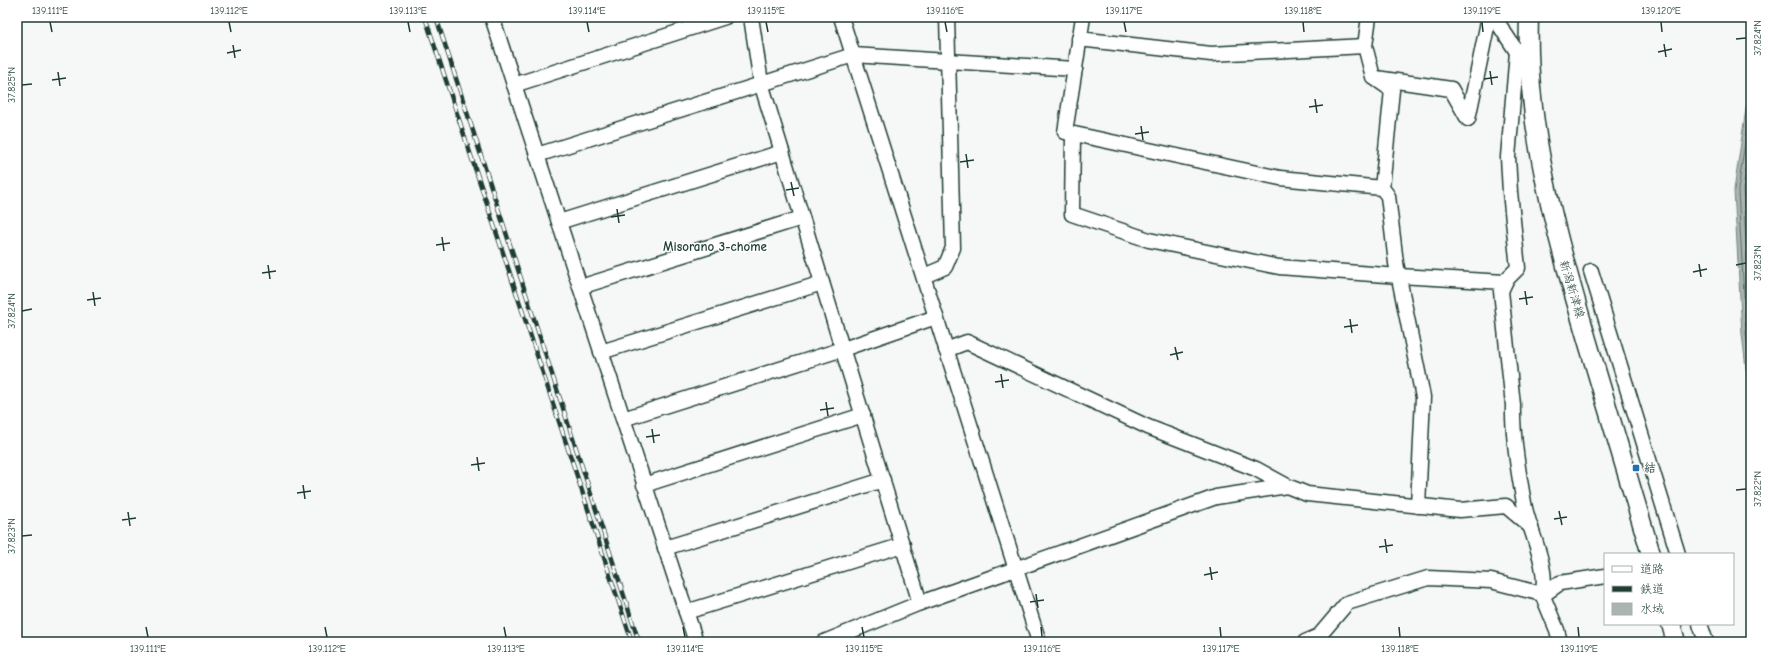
<svg xmlns="http://www.w3.org/2000/svg" width="1768" height="659" font-family="'Comic Neue','Klee One',sans-serif">
<style>
.water{fill:#aab5b1;stroke:#72857f}
.lines{fill:none;stroke-linecap:round;stroke-linejoin:round}
.shore{stroke:#576d66;stroke-width:1}
.minor-casing{stroke:#1f3d34;stroke-width:17}
.major-casing{stroke:#1f3d34;stroke-width:21}
.minor{stroke:#fff;stroke-width:14}
.major{stroke:#fff;stroke-width:18}
.rail-casing{stroke:#1f3d34;stroke-width:4.5}
.rail{stroke:#fff;stroke-width:3;stroke-dasharray:9;stroke-linecap:butt}
.ticks{fill:none;stroke:#1f3d34;stroke-width:1.5}
.poi-dot{fill:#1f6fb2;stroke:#fff;stroke-width:1.5}
.labels{text-anchor:middle;stroke-width:3;stroke-linejoin:round;paint-order:stroke}
.street-label{font-size:12px;fill:#1f3d34;stroke:#fff}
.poi-label{font-size:12px;font-weight:bold;fill:#1f3d34;stroke:#fff;text-anchor:start}
.neighbourhood-label{font-size:13px;font-weight:bold;fill:#1f3d34;stroke:#fff}
.neatline{fill:none;stroke:#1f3d34;stroke-width:1.5}
.ticks-label{font-size:10px;text-anchor:middle;fill:#1f3d34}
</style>
<rect width="100%" height="100%" fill="#f6f7f7"/>
<filter id="ink" filterUnits="userSpaceOnUse"><feTurbulence type="fractalNoise" baseFrequency=".025" numOctaves="2"/><feDisplacementMap in="SourceGraphic" scale="8" xChannelSelector="R" yChannelSelector="G"/><feConvolveMatrix kernelMatrix="1 2 1 2 8 2 1 2 1" color-interpolation-filters="sRGB"/></filter>
<g filter="url(#ink)">
<polygon class="water" points="1751,75 1751,411 1742,334 1734,190"/>
<g class="lines">
<g class="shore">
<polyline points="1751,102 1738,190 1746,333 1751,378"/>
<polyline points="1751,137 1743,190 1751,336"/>
<polyline points="1751,179 1749,190 1751,223"/>
</g>
<g class="minor-casing">
<g id="minor">
<polyline points="492,17 696,642"/>
<polyline points="751,17 761,83 920,603"/>
<polyline points="841,17 1039,642"/>
<polyline points="1083,17 1065,132 1280,178 1382,188"/>
<polyline points="1369,17 1365,46 1373,77 1392,90 1382,188 1388,196 1396,263 1423,397 1418,506"/>
<polyline points="1494,17 1517,52 1521,60"/>
<polyline points="1079,39 1211,54 1365,46"/>
<path d="M1517,52l-9,105 2,35 8,76 -12,12 -5,11 12,114c-1,31 6,72 12,103 5,23 25,63 17,86l15,36 3,12"/>
<polyline points="1376,78 1451,89 1468,119 1489,17"/>
<polyline points="514,85 725,17"/>
<polyline points="1073,134 1072,214 1149,240 1279,267 1399,276 1505,282"/>
<polyline points="537,155 853,55 1075,69"/>
<polyline points="559,222 782,152"/>
<polyline points="1591,271 1678,554"/>
<polyline points="924,276 945,267 953,248 947,17"/>
<polyline points="580,287 802,218"/>
<polyline points="946,350 967,342 1148,427 1256,469 1287,486 1307,494 1460,510 1506,506 1531,527"/>
<polyline points="601,352 822,283"/>
<polyline points="623,419 843,349 936,317"/>
<polyline points="644,485 863,415"/>
<polyline points="665,548 883,480"/>
<polyline points="1543,595 1560,583 1605,576"/>
<polyline points="686,612 903,545"/>
<polyline points="1700,624 1706,642"/>
<polyline points="824,642 920,603 1216,497 1287,486"/>
<polyline points="1305,642 1319,636 1347,603 1428,578 1491,581 1542,594"/>
</g>
</g>
<g class="major-casing">
<g id="major">
<path d="M1529,17c-4,111 28,220 59,326 21,70 42,141 63,211"/>
<polyline points="1671,624 1676,642"/>
</g>
</g>
<use href="#minor" class="minor"/>
<use href="#major" class="major"/>
<g class="rail-casing">
<g id="rail">
<polyline points="425,17 632,642"/>
<polyline points="436,17 639,642"/>
</g>
</g>
<use href="#rail" class="rail"/>
</g>
</g>
<path class="ticks" d="M50,22l2,10M229,22l2,10M408,22l2,10M587,22l2,10M766,22l2,10M945,22l2,10M1124,22l2,10M1303,22l1,10M1482,22l1,10M1661,22l1,10M1736,39l10,-1M1664,44l2,13M233,45l2,13M1658,52l14,-3M227,53l14,-3M1490,71l2,14M58,72l2,14M1484,79l14,-2M52,80l14,-2M22,85l10,-1M1315,99l2,14M1309,107l14,-2M1141,126l2,14M1135,134l14,-2M966,154l2,14M960,162l14,-2M791,182l3,14M786,190l13,-2M617,209l2,14M611,217l14,-2M442,237l2,14M436,245l14,-2M1699,264l2,13M268,265l2,14M1736,265l10,-2M1693,272l14,-3M262,273l14,-2M1525,291l2,14M93,292l2,14M1519,299l14,-2M87,300l14,-2M22,311l10,-2M1350,319l2,14M1344,327l14,-2M1175,347l3,13M1170,355l13,-3M1001,374l2,14M995,382l14,-2M826,402l2,14M820,410l14,-2M652,429l2,14M646,437l14,-2M477,457l2,14M471,465l14,-2M303,485l2,14M1736,490l10,-1M297,493l14,-2M1559,511l3,14M128,512l2,14M1554,519l13,-2M122,520l14,-2M22,536l10,-1M1385,539l2,14M1379,547l14,-2M1210,567l2,13M1204,575l14,-3M1036,594l2,14M1030,602l14,-2M146,627l2,10M325,627l2,10M504,627l2,10M683,627l2,10M862,627l2,10M1041,627l1,10M1220,627l1,10M1399,627l1,10M1578,627l1,10"/>
<rect class="poi-dot" x="1632" y="464" width="8" height="8" rx="2"/>
<g class="labels">
<g class="street-label">
<text transform="translate(1572 289) rotate(73)" y="4">新潟新津線</text>
</g>
<g class="poi-label">
<text x="1644" y="472">結</text>
</g>
<g class="neighbourhood-label">
<text x="715" y="251">Misorano 3-chome</text>
</g>
</g>
<rect width="1768" height="659" fill="none" stroke="#fff" stroke-width="44"/>
<rect x="1604" y="553" width="130" height="72" fill="#ffffff" stroke="#a5b1ae"/>
<rect x="1612" y="566" width="20" height="6" fill="#ffffff" stroke="#a5b1ae"/>
<text x="1640" y="573" font-size="12" fill="#1f3d34">道路</text>
<rect x="1612" y="586" width="20" height="6" fill="#1f3d34" stroke="#a5b1ae"/>
<text x="1640" y="593" font-size="12" fill="#1f3d34">鉄道</text>
<rect x="1612" y="603" width="20" height="12" fill="#aab5b1" stroke="#a5b1ae"/>
<text x="1640" y="613" font-size="12" fill="#1f3d34">水域</text>
<rect x="22" y="22" width="1724" height="615" class="neatline"/>
<g class="ticks-label">
<text x="50" y="14">139.111°E</text>
<text x="229" y="14">139.112°E</text>
<text x="408" y="14">139.113°E</text>
<text x="587" y="14">139.114°E</text>
<text x="766" y="14">139.115°E</text>
<text x="945" y="14">139.116°E</text>
<text x="1124" y="14">139.117°E</text>
<text x="1303" y="14">139.118°E</text>
<text x="1482" y="14">139.119°E</text>
<text x="1661" y="14">139.120°E</text>
<text transform="translate(1757 38) rotate(-90)" y="4">37.824°N</text>
<text transform="translate(11 85) rotate(-90)" y="4">37.825°N</text>
<text transform="translate(1757 263) rotate(-90)" y="4">37.823°N</text>
<text transform="translate(11 311) rotate(-90)" y="4">37.824°N</text>
<text transform="translate(1757 489) rotate(-90)" y="4">37.822°N</text>
<text transform="translate(11 536) rotate(-90)" y="4">37.823°N</text>
<text x="148" y="652">139.111°E</text>
<text x="327" y="652">139.112°E</text>
<text x="506" y="652">139.113°E</text>
<text x="685" y="652">139.114°E</text>
<text x="864" y="652">139.115°E</text>
<text x="1042" y="652">139.116°E</text>
<text x="1221" y="652">139.117°E</text>
<text x="1400" y="652">139.118°E</text>
<text x="1579" y="652">139.119°E</text>
</g>
</svg>
